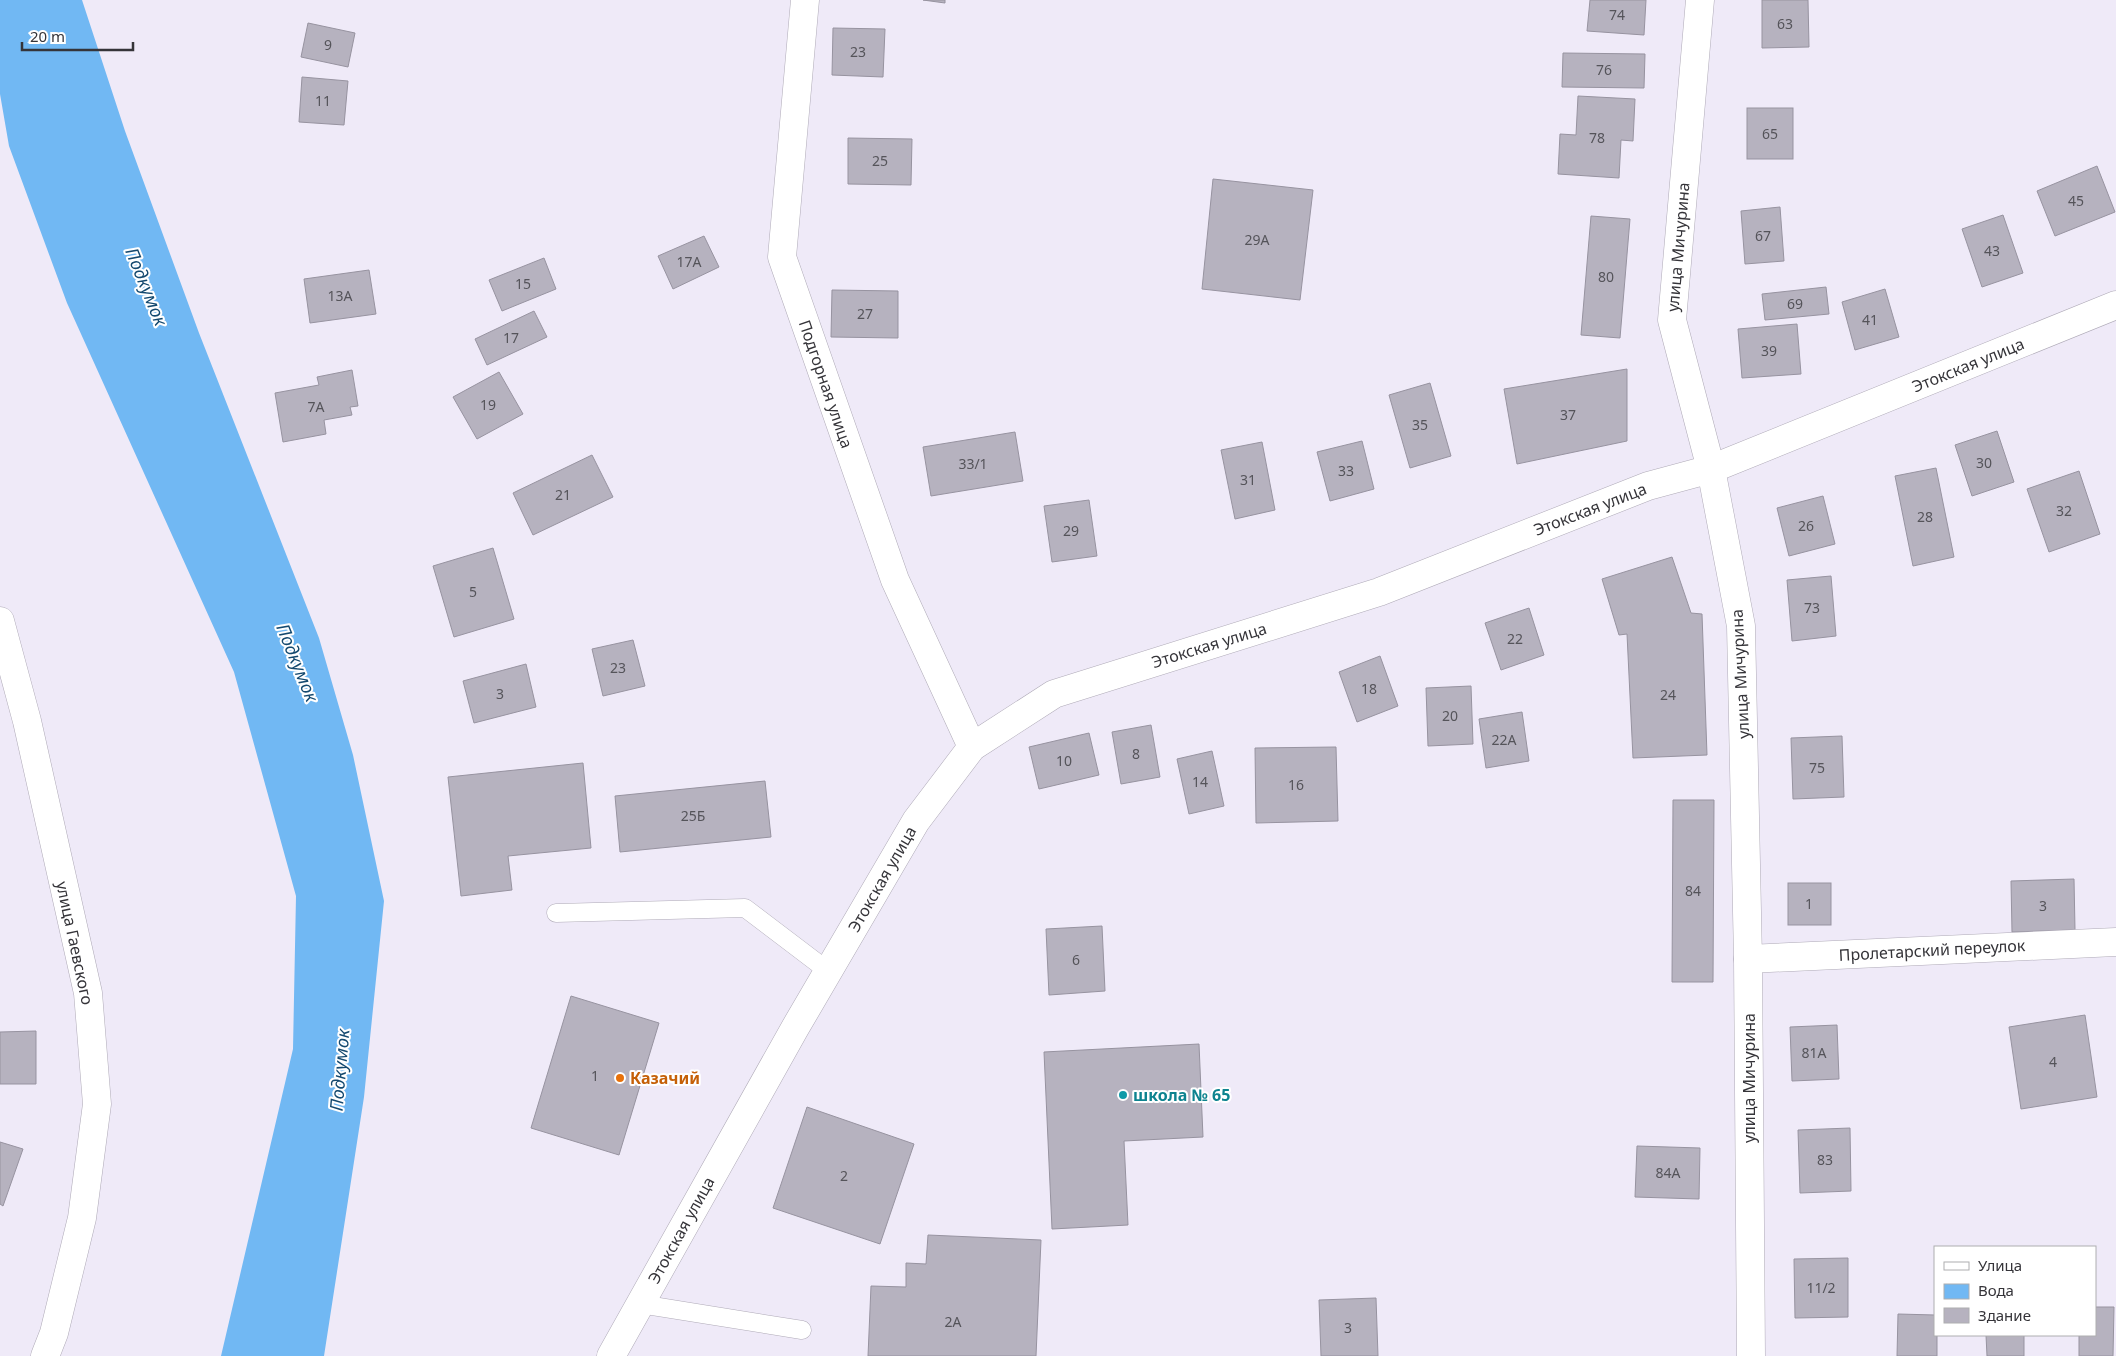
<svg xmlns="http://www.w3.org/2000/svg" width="2116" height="1356" font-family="'Noto Sans',sans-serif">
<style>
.water{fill:#71b8f3}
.building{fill:#b6b2bf;stroke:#9793a0}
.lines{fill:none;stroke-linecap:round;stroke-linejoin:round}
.lane-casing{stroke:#afaab7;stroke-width:19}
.street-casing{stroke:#afaab7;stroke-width:29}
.lane{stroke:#fff;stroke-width:18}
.street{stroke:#fff;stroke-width:28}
.food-dot{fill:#e8710a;stroke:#fff;stroke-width:2}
.culture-dot{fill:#0f9aa8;stroke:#fff;stroke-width:2}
.labels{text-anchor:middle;stroke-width:4;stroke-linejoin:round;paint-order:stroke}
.number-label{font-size:14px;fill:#55545a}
.street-label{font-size:16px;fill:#353439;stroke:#fff}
.food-label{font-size:16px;font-weight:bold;fill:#c56008;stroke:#fff;text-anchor:start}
.culture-label{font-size:16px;font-weight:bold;fill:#0d838f;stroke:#fff;text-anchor:start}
.water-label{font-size:18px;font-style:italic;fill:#14496f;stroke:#fff}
</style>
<rect width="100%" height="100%" fill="#efeaf8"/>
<polygon class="water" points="0,0 82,0 125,131 199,333 319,638 353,755 384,901 364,1097 324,1356 221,1356 293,1049 296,896 234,672 67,303 9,146 0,94"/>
<g class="building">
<polygon points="923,0 945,0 945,3"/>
<polygon points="1590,0 1646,0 1644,35 1587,31"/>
<polygon points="1762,0 1808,0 1809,47 1762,48"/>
<polygon points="308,23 355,33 348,67 301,57"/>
<polygon points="833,28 885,29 883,77 832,75"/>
<polygon points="1563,53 1645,54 1644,88 1562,87"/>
<polygon points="302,77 348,81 344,125 299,122"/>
<polygon points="1578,96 1635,99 1633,141 1621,140 1619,178 1558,174 1560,134 1576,135"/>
<rect x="1747" y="108" width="46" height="51"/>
<polygon points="848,138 912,139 911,185 848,184"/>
<polygon points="2097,166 2115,212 2055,236 2037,191"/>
<polygon points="1213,179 1313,190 1300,300 1202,289"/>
<polygon points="1780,207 1784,261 1745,264 1741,211"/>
<polygon points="2003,215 2023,273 1982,287 1962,229"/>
<polygon points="1591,216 1630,219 1620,338 1581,335"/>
<polygon points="704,236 719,267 673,289 658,256"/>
<polygon points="544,258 556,289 502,311 489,280"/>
<polygon points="369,270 376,314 310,323 304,279"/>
<polygon points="1826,287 1829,314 1765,320 1762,294"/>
<polygon points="1885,289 1899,337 1855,350 1842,302"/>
<polygon points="832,290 898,291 898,338 831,337"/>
<polygon points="534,311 547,337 487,365 475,339"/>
<polygon points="1797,324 1801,374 1742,378 1738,329"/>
<polygon points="1627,369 1627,441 1517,464 1504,389"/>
<polygon points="352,370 358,406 350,407 352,415 324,420 326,434 283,442 275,393 319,385 317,377"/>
<polygon points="499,372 523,414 477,439 453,397"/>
<polygon points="1430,383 1451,456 1410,468 1389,395"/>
<polygon points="1997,431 2014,482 1972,496 1955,445"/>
<polygon points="1015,432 1023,481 931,496 923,447"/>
<polygon points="1362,441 1374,489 1330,501 1317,452"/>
<polygon points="1262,442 1275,510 1235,519 1221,450"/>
<polygon points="592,455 613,497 533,535 513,493"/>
<polygon points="1936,468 1954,557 1913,566 1895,476"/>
<polygon points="2079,471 2100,534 2049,552 2027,489"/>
<polygon points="1823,496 1835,544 1789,556 1777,508"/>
<polygon points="1089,500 1097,556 1052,562 1044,506"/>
<polygon points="493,548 514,619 454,637 433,566"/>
<polygon points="1672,557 1691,613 1702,614 1707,755 1633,758 1627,634 1619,635 1602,579"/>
<polygon points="1831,576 1836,636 1792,641 1787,580"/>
<polygon points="1529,608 1544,655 1501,670 1485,623"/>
<polygon points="633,640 645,686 603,696 592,649"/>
<polygon points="1380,656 1398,706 1357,722 1339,672"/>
<polygon points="526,664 536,707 474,723 463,681"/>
<polygon points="1471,686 1473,744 1428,746 1426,688"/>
<polygon points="1522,712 1529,761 1486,768 1479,719"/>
<polygon points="1151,725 1160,777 1121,784 1112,732"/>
<polygon points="1089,733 1099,775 1039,789 1029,747"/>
<polygon points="1842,736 1844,797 1793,799 1791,738"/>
<polygon points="1336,747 1338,821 1256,823 1255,748"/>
<polygon points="1212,751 1224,806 1189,814 1177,759"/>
<polygon points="583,763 591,848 508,856 512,890 461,896 448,777"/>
<polygon points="765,781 771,837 620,852 615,796"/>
<polygon points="1673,800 1714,800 1713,982 1672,982"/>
<polygon points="2074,879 2075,930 2012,932 2011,881"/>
<rect x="1788" y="883" width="43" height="42"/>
<polygon points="1102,926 1105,991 1049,995 1046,929"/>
<polygon points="571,996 659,1023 619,1155 531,1128"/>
<polygon points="2085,1015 2097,1097 2021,1109 2009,1027"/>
<polygon points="1837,1025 1839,1079 1792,1081 1790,1027"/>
<polygon points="36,1031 36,1084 0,1084 0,1032"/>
<polygon points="1199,1044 1203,1137 1124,1141 1128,1225 1052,1229 1044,1052"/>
<polygon points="807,1107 914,1144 880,1244 773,1208"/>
<polygon points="1850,1128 1851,1191 1800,1193 1798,1130"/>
<polygon points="0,1142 23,1149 3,1206 0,1204"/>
<polygon points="1637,1146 1700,1148 1699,1199 1635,1197"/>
<polygon points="928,1235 1041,1240 1036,1356 868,1356 871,1286 906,1287 906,1263 926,1264"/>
<polygon points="1848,1258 1848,1317 1795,1318 1794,1259"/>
<polygon points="1376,1298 1378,1356 1321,1356 1319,1300"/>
<polygon points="2095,1307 2114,1307 2113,1356 2079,1356 2079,1335 2095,1335"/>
<polygon points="1898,1314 1935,1315 1935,1335 1937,1335 1937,1356 1897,1356"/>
<polygon points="1986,1335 2024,1335 2024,1356 1987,1356"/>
</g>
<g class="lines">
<g class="lane-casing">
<g id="lane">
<polyline points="556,913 745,908 828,971"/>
<polyline points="640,1304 802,1330"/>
</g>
</g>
<g class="street-casing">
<g id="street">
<polyline points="805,0 782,257 895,580 972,747"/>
<polyline points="1700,0 1672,320 1711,469 1741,626 1748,959 1751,1356"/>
<polyline points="0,621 27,721 88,993 97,1104 82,1218 54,1333 45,1356"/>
<polyline points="1748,959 2116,942"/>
<polyline points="611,1356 795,1028 916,821 972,747 1054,694 1379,592 1648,486 1711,469 2116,305"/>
</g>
</g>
<use href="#lane" class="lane"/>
<use href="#street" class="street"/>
</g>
<circle class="food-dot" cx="620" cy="1078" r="5"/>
<circle class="culture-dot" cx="1123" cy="1095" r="5"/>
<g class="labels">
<g class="number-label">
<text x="1617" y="20">74</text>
<text x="1785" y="29">63</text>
<text x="328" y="50">9</text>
<text x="858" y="57">23</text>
<text x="1604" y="75">76</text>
<text x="323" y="106">11</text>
<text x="1770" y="139">65</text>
<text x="1597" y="143">78</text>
<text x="880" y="166">25</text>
<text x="2076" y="206">45</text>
<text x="1763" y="241">67</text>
<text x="1257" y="245">29А</text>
<text x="1992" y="256">43</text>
<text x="689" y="267">17А</text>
<text x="1606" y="282">80</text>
<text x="523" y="289">15</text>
<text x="340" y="301">13А</text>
<text x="1795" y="309">69</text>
<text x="865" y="319">27</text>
<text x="1870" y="325">41</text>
<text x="511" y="343">17</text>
<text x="1769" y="356">39</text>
<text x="488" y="410">19</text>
<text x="316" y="412">7А</text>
<text x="1568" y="420">37</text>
<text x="1420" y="430">35</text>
<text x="1984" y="468">30</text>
<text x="973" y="469">33/1</text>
<text x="1346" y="476">33</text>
<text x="1248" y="485">31</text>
<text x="563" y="500">21</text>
<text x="2064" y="516">32</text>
<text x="1925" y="522">28</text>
<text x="1806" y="531">26</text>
<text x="1071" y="536">29</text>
<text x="473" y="597">5</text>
<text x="1812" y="613">73</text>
<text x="1515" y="644">22</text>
<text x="618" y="673">23</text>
<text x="1369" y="694">18</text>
<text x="500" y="699">3</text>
<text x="1668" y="700">24</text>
<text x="1450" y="721">20</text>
<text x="1504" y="745">22А</text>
<text x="1136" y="759">8</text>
<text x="1064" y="766">10</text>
<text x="1817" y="773">75</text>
<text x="1200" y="787">14</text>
<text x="1296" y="790">16</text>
<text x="693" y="821">25Б</text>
<text x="1693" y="896">84</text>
<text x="1809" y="909">1</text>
<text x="2043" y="911">3</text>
<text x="1076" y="965">6</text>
<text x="1814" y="1058">81А</text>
<text x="2053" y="1067">4</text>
<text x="595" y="1081">1</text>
<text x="1825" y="1165">83</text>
<text x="1668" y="1178">84А</text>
<text x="844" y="1181">2</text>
<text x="1821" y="1293">11/2</text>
<text x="953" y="1327">2А</text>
<text x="1348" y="1333">3</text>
</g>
<g class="street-label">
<text transform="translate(1678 247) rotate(-85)" y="6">улица Мичурина</text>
<text transform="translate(1968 365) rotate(-22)" y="6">Этокская улица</text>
<text transform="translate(826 384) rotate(71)" y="6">Подгорная улица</text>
<text transform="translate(1590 509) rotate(-21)" y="6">Этокская улица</text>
<text transform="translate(1209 645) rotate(-17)" y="6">Этокская улица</text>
<text transform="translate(1740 674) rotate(-93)" y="6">улица Мичурина</text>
<text transform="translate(882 879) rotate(-60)" y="6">Этокская улица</text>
<text transform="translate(75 943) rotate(78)" y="6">улица Гаевского</text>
<text transform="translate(1932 950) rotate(-3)" y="6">Пролетарский переулок</text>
<text transform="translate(1749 1078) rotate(-90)" y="6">улица Мичурина</text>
<text transform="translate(681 1230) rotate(-61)" y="6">Этокская улица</text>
</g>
<g class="food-label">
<text x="630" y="1084">Казачий</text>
</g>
<g class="culture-label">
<text x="1133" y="1101">школа № 65</text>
</g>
<g class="water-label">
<text transform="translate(146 287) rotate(68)" y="6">Подкумок</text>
<text transform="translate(297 663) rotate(68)" y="6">Подкумок</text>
<text transform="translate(340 1070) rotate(-85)" y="6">Подкумок</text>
</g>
</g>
<rect x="1934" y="1246" width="162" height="90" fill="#ffffff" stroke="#aeaeb0"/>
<rect x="1944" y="1262" width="25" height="8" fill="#ffffff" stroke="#aeaeb0"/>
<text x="1978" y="1271" font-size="15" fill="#353439">Улица</text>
<rect x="1944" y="1284" width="25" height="15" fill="#71b8f3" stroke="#aeaeb0"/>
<text x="1978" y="1296" font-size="15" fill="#353439">Вода</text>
<rect x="1944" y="1308" width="25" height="15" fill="#b6b2bf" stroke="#aeaeb0"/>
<text x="1978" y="1321" font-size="15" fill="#353439">Здание</text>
<path d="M22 42v8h111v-8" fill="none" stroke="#353439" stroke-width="2.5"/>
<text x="30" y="42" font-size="15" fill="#353439" stroke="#ffffff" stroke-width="4" paint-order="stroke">20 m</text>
</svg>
